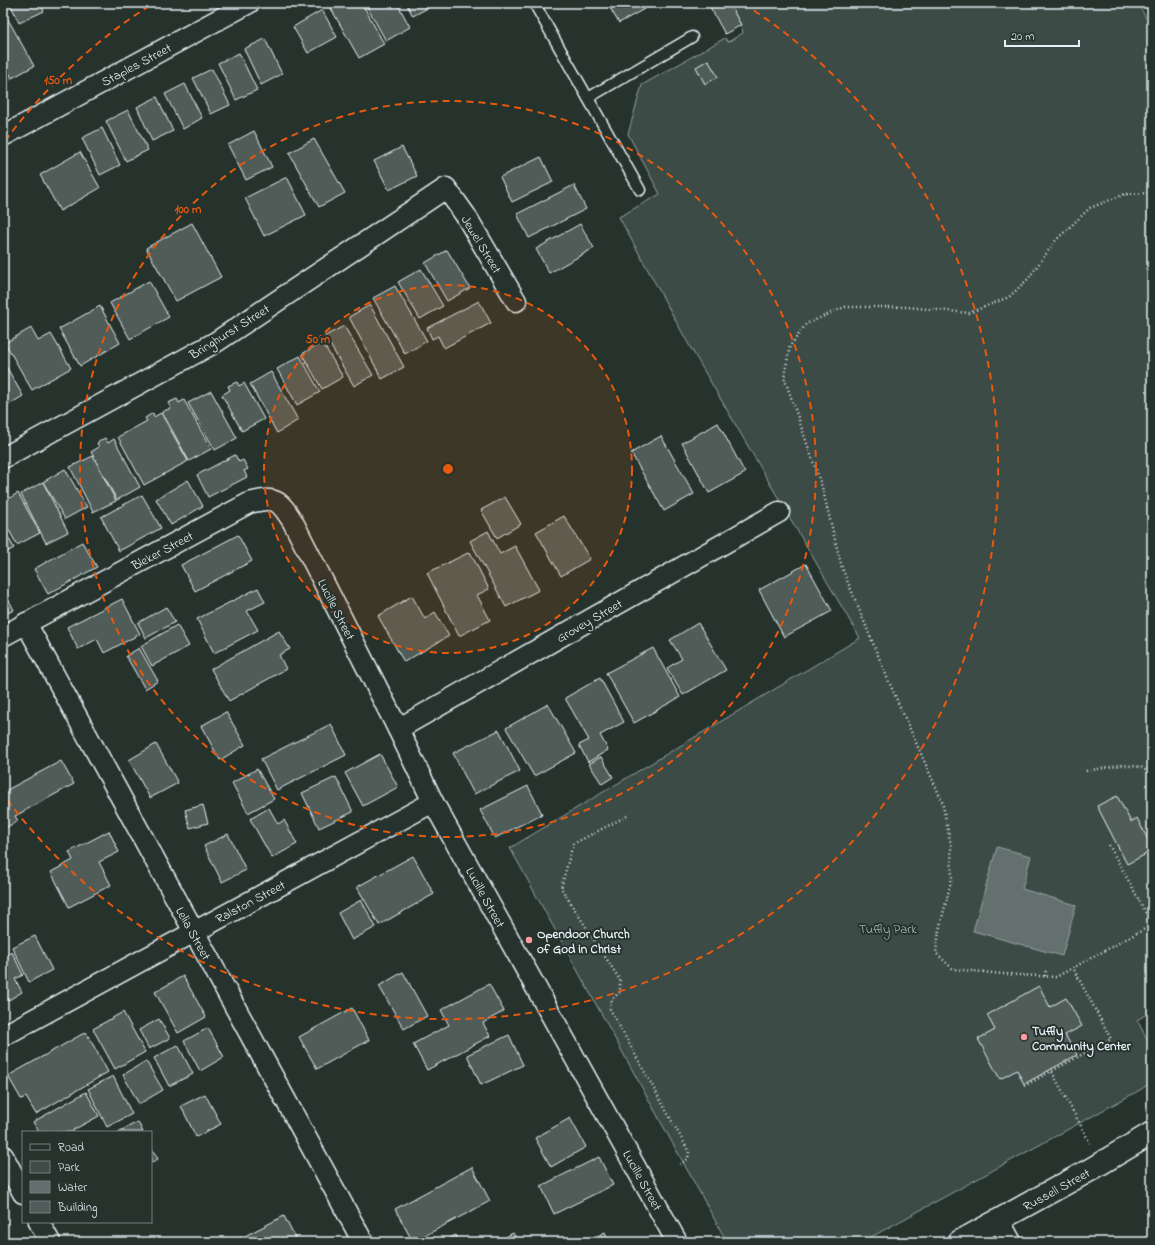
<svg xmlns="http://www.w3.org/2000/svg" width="1155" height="1245" font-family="'Indie Flower',sans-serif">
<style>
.green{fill:#3e4b47;stroke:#939ea0}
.water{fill:#636f6d;stroke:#98a3a5}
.building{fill:#505c59;stroke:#e8f1f8}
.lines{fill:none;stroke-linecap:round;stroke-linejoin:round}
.service-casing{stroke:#e8f1f8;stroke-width:13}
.minor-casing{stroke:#e8f1f8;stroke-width:23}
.tertiary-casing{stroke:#e8f1f8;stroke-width:25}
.path{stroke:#e8f1f8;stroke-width:2.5;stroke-dasharray:1 3;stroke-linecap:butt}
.service{stroke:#26332d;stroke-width:10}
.minor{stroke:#26332d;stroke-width:20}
.tertiary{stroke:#26332d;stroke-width:22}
.ring{fill:none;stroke:#e8590c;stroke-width:2;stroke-dasharray:7 5}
.poi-dot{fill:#ff9aa2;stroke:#26332d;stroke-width:1.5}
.labels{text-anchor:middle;stroke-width:4;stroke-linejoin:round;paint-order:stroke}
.street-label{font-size:13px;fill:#e8f1f8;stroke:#26332d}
.park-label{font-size:13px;fill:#b5bfc3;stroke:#26332d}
.poi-label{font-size:13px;font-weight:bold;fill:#e8f1f8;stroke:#26332d;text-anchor:start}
.centre{fill:#e8590c;stroke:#26332d;stroke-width:2}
.ring-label{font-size:12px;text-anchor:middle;font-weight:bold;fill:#e8590c;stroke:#26332d;stroke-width:4;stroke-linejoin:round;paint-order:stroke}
</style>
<rect width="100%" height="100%" fill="#26332d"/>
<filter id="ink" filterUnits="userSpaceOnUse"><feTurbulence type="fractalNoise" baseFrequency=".025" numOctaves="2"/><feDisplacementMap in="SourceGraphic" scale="8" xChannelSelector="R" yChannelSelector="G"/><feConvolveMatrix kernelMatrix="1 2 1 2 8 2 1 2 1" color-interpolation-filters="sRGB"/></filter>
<g filter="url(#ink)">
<polygon class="green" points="729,3 1138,3 1152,29 1152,1011 1137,1020 1152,1048 1152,1082 1140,1090 862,1242 727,1242 510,848 860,638 689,345 619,217 660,194 628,134 642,85 725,38 728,42 743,33 741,25"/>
<polygon class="water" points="997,847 1031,856 1022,889 1076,905 1062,956 973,931"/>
<g class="building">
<polygon points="10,3 40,3 44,11 19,23"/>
<polygon points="332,3 362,3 384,44 359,58 329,5"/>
<polygon points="365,3 397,3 410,27 386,41"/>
<polygon points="406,3 435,3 435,4 413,16"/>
<polygon points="607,3 655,3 619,23"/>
<polygon points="716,3 729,3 741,25 725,34 710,7"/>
<polygon points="322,10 337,37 308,53 293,27"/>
<polygon points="5,14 34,66 12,78 3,61 3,15"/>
<polygon points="265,39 282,74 261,85 244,49"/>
<polygon points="239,53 257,90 236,100 218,63"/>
<polygon points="708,60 718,77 705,84 696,67"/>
<polygon points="3,66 10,80 3,84"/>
<polygon points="212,69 230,105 211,114 193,78"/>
<polygon points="185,84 202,118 183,129 165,94"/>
<polygon points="157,97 173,131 152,141 137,107"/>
<polygon points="128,110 148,150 126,161 106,121"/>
<polygon points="102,128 120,165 100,175 82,138"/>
<polygon points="254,131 272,167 246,180 228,145"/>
<polygon points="314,139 345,193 319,207 289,153"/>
<polygon points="402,147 417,176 389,190 374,161"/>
<polygon points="80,152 100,188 60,211 40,175"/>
<polygon points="541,157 553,182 512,202 500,177"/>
<polygon points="287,177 306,215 264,236 245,198"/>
<polygon points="574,185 586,209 529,238 517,214"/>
<polygon points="192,223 221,277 176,301 146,248"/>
<polygon points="580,224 594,248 549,273 536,249"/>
<polygon points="447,250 470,288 447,301 425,263"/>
<polygon points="421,269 443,306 420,319 398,282"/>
<polygon points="149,281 169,317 130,339 110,303"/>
<polygon points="395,286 427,341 405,354 373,298"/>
<polygon points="479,301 491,323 444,348 438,336 432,339 427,328"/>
<polygon points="370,305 404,367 382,379 349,317"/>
<polygon points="100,306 120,343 80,366 59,329"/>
<polygon points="344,326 373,375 354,386 325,336"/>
<polygon points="31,328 38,341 51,334 71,368 32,390 5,343"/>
<polygon points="322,342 343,377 322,389 302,354"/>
<polygon points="300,356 320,392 297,405 277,369"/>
<polygon points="3,361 23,396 3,408"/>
<polygon points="271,372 298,420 277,433 250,384"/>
<polygon points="237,382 239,386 244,383 264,419 242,431 222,395 230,390 228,386"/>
<polygon points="211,391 237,438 215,450 188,403"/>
<polygon points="177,399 179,403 184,400 211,449 189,461 162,412 171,408 168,403"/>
<polygon points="153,413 154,417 161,413 188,461 144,485 118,437 147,421 145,418"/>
<polygon points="718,423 745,473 709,493 682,443"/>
<polygon points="661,436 694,494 664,511 631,453"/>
<polygon points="105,438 108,443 114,439 140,487 117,500 91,452 99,447 97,443"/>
<polygon points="235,455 239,462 243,460 248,469 244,471 247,477 208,497 197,475"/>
<polygon points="93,456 116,501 93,512 70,467"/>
<polygon points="65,469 87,507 65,519 43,482"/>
<polygon points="188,480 203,506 171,525 156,499"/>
<polygon points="43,482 68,532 46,543 21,494"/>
<polygon points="18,493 40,533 17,545 3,519 3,502"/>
<polygon points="142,495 161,528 119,551 101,517"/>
<polygon points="505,497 521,524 497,538 481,510"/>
<polygon points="564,516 590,559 561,576 536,532"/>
<polygon points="3,528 14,548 3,554"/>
<polygon points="488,531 500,554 515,546 539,590 506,607 470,541"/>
<polygon points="238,535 252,561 195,591 181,565"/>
<polygon points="82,542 97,567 48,594 34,569"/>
<polygon points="470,552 489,589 477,595 490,620 459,636 427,573"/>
<polygon points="806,564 832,611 784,637 759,590"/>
<polygon points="258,588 265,602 247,611 258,630 214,653 197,619"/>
<polygon points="3,589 14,610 3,615"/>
<polygon points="412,596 425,619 435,612 449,636 404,662 378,616"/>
<polygon points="122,599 140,634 104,653 97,639 78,649 67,627"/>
<polygon points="166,607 175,622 146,638 138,623"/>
<polygon points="698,623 726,670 683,695 667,668 682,659 670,640"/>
<polygon points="177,625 189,646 152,666 141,646"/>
<polygon points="279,631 290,649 279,655 286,669 229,701 211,669"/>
<polygon points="139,648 158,681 145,689 126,656"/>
<polygon points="653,648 680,697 634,723 606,673"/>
<polygon points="600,678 624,722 600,735 608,750 588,762 579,745 589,740 565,698"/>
<polygon points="548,704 576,753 534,776 506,728"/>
<polygon points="226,712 245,745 220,760 201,726"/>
<polygon points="331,724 346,755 277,790 261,759"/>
<polygon points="499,730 520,771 474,794 453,753"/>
<polygon points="156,744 178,783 150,798 129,760"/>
<polygon points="380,754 398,787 363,806 345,773"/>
<polygon points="601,757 613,777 602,784 589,764"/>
<polygon points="61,761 74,784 15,816 18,821 3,829 3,787 5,791"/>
<polygon points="257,769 274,799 248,813 232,783"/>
<polygon points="336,777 353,812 319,828 302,793"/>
<polygon points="528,786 542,814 495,838 480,810"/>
<polygon points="1117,796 1131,822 1137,818 1152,848 1152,851 1127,864 1097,806"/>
<polygon points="203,805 208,823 190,828 185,810"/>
<polygon points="269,808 278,824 284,820 297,844 272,858 250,819"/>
<polygon points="109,831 119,852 99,862 111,885 69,907 51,872 73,860 69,852"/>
<polygon points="228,834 246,870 222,882 204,846"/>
<polygon points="413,856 434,894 379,925 357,887"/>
<polygon points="361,900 376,927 352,940 338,913"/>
<polygon points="35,936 52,970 29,982 12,947"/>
<polygon points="12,952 23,975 15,979 22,992 7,1001 3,994 3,957"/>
<polygon points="403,972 427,1016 404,1029 379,986"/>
<polygon points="183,976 206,1017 178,1033 155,992"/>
<polygon points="489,984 504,1011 483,1023 490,1036 427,1070 413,1044 449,1025 441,1010"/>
<polygon points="1039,986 1050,1007 1066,998 1082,1026 1065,1035 1077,1055 1024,1084 1017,1070 1000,1079 978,1039 995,1030 987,1015"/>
<polygon points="352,1008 369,1040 317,1069 299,1037"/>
<polygon points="123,1012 145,1052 115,1069 93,1029"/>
<polygon points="159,1019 170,1038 149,1049 139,1030"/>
<polygon points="208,1028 224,1057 200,1071 184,1041"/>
<polygon points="86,1032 108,1072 36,1114 26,1097 21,1099 8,1076"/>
<polygon points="509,1035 523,1065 481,1085 467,1055"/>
<polygon points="178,1045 193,1074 169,1086 154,1058"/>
<polygon points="146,1061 163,1090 139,1104 123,1075"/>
<polygon points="113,1076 132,1114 107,1127 88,1089"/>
<polygon points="86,1092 99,1116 73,1130 74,1132 39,1132 33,1122"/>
<polygon points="205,1094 221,1124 196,1137 181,1106"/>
<polygon points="570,1118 586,1147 551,1167 535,1138"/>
<polygon points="138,1122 143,1132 118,1132"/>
<polygon points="151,1147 158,1159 151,1163"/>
<polygon points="599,1157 613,1185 554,1214 541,1186"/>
<polygon points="472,1167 490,1201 413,1242 395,1209"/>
<polygon points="284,1216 297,1242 233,1242"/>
<polygon points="605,1232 609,1242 586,1242"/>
<polygon points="513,1233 519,1242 497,1242"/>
<polygon points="456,1235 459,1242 442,1242"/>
</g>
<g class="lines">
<g class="service-casing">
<g id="service">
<polyline points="534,3 640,190"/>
<polyline points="588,98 692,37"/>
</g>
</g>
<g class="minor-casing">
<g id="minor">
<polyline points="3,136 249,3"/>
<polyline points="3,458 216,342 446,188 466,216 516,301"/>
<polyline points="26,623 363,1242"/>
<path d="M3,636l246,-133c27,-7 30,-3 44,19l105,207 35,73 244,440"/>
<polyline points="398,729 779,512"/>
<polyline points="3,1036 433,802"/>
<polyline points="3,1156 23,1193"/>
<polyline points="999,1220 1011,1242"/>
<polyline points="39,1222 50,1242"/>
</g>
</g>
<g class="tertiary-casing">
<polyline id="tertiary" points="959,1242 1088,1171 1152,1133"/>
</g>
<g class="path">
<polyline points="1152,193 1125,194 1090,208 1056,240 1028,279 1009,297 969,313 907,307 845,307 806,324 790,346 784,377 822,487 842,568 889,682 942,801 951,845 952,878 939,930 936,953 953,969 1003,974 1056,977 1152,925"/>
<polyline points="1086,771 1122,765 1141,767 1152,775"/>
<polyline points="627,816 573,844 561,888 620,980 620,992 612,999 610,1009 689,1152 688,1159 679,1165"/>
<polyline points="1109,845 1152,924"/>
<polyline points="1146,914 1152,911"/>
<polyline points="1045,976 1046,969"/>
<polyline points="1052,1072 1090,1143"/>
<polyline points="1024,1086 1111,1039 1073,968"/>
</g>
<use href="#service" class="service"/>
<use href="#minor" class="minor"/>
<use href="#tertiary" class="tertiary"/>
</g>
</g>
<circle cx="448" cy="469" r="184" fill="#e8590c" fill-opacity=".12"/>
<g class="ring">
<circle cx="448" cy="469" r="184"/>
<circle cx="448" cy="469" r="368"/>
<path d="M5 141A551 551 0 0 1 152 4M744 4A551 551 0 1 1 5 797"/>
</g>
<g class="poi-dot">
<circle cx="529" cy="940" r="4"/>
<circle cx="1024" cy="1037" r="4"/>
</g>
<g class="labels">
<g class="street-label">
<text transform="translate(136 64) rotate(-28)" y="5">Staples Street</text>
<text transform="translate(482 244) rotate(59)" y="5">Jewel Street</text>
<text transform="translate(229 331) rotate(-32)" y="5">Bringhurst Street</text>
<text transform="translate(162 550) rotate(-28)" y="5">Bleker Street</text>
<text transform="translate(337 609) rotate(63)" y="5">Lucille Street</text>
<text transform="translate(589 620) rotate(-30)" y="5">Grovey Street</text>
<text transform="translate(486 897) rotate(61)" y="5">Lucille Street</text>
<text transform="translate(250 901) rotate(-28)" y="5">Ralston Street</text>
<text transform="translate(194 933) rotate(61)" y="5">Lelia Street</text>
<text transform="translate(643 1180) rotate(61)" y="5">Lucille Street</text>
<text transform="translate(1056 1189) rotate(-29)" y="5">Russell Street</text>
</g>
<g class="park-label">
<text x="888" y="933">Tuffly Park</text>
</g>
<g class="poi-label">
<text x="537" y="938">Opendoor Church<tspan x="537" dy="15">of God in Christ</tspan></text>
<text x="1032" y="1035">Tuffly<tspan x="1032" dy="15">Community Center</tspan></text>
</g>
</g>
<circle cx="448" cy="469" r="6" class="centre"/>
<g class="ring-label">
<text x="58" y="84">150 m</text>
<text x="188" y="213">100 m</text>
<text x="318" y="343">50 m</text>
</g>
<rect width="1155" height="1245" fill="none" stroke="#26332d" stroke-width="16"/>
<rect x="8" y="8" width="1139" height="1229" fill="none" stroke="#e8f1f8" stroke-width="1.5" filter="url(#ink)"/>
<rect x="22" y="1131" width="130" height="92" fill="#26332d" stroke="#747f7e"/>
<rect x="30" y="1144" width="20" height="6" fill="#26332d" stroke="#747f7e"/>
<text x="58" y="1151" font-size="12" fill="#e8f1f8">Road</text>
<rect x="30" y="1161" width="20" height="12" fill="#3e4b47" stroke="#747f7e"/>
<text x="58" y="1171" font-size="12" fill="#e8f1f8">Park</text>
<rect x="30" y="1181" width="20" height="12" fill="#636f6d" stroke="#747f7e"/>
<text x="58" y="1191" font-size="12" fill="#e8f1f8">Water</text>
<rect x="30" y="1201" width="20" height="12" fill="#505c59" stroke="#747f7e"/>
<text x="58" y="1211" font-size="12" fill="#e8f1f8">Building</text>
<path d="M1005 40v6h74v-6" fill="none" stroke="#e8f1f8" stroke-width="2"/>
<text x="1011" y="40" font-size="12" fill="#e8f1f8" stroke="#26332d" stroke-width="3" paint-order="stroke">20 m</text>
</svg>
